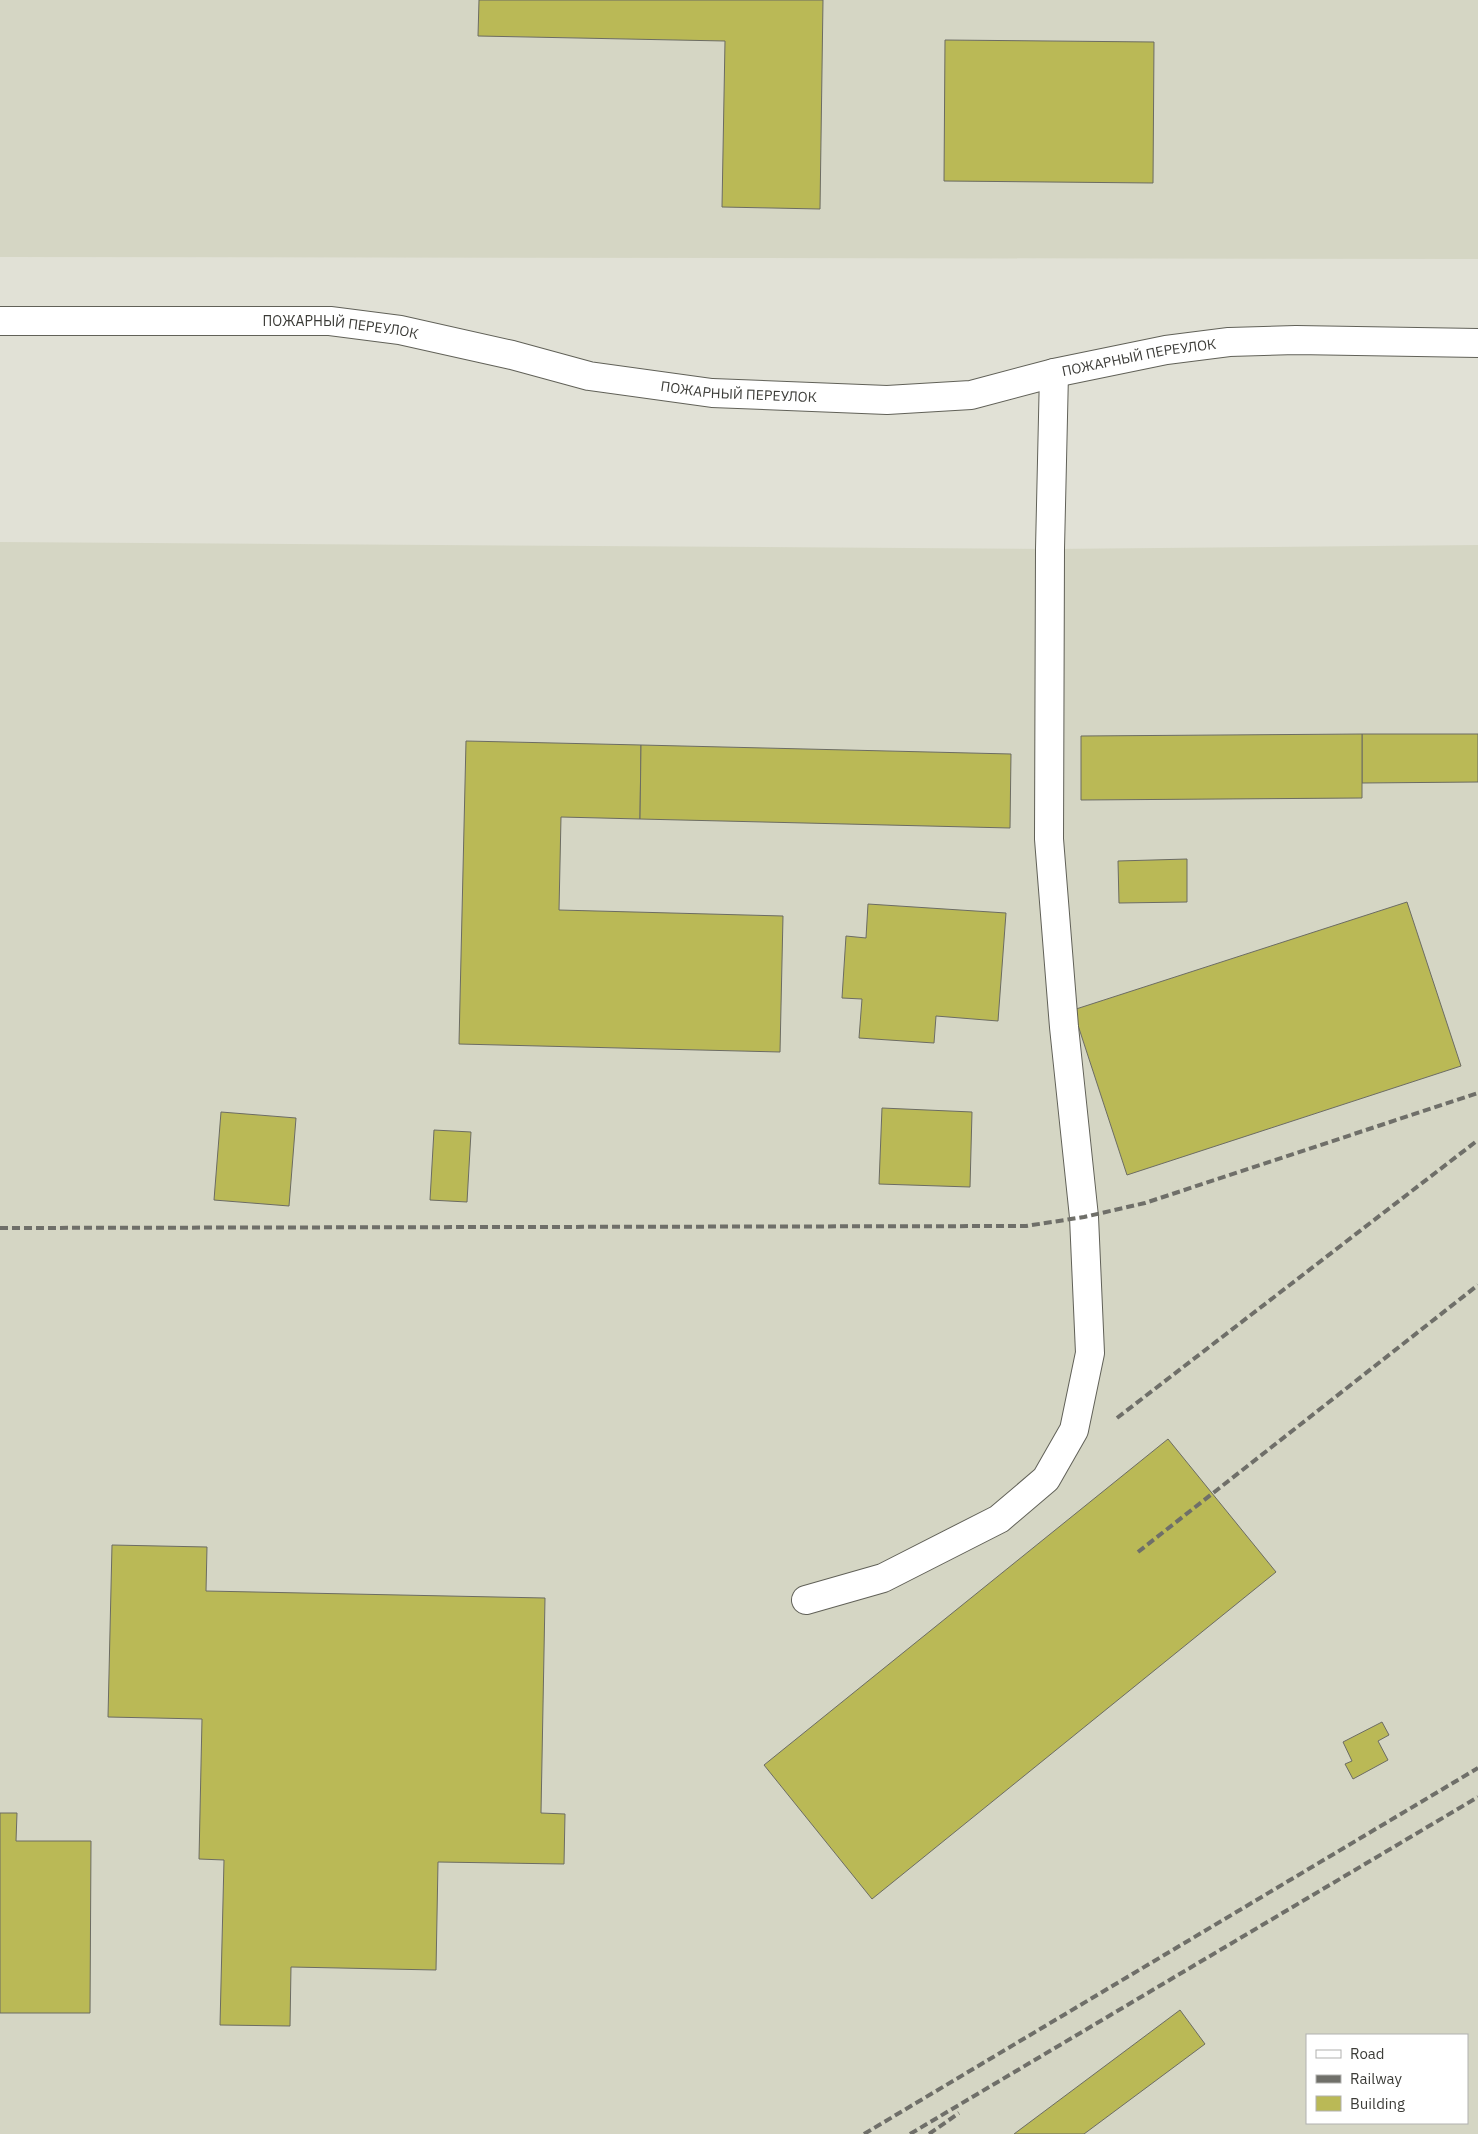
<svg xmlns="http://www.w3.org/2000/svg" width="1478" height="2134" font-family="'IBM Plex Sans',sans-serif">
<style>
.built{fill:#d5d6c4;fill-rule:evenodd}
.building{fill:#bab956;stroke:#6c6c63}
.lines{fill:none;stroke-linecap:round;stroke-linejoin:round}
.minor-casing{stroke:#616158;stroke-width:30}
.minor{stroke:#fff;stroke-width:28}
.rail{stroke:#6f6f69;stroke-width:4;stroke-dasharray:8 4;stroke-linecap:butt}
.labels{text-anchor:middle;stroke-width:4.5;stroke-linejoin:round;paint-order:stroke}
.street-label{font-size:14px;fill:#3c3c38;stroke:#fff}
</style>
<rect width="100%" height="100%" fill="#e1e1d6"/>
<g class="built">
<polygon points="0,0 1478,0 1478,259 0,257"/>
<path d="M0,542l1050,7 428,-4v1589h-1478zM1307,2035h160v88h-160z"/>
</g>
<g class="building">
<polygon points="479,0 823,0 820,209 722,207 725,41 478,36"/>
<polygon points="945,40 1154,42 1153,183 944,181"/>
<polygon points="1362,734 1478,734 1478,782 1362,783"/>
<polygon points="1362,734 1362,798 1081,800 1081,736"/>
<polygon points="466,741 641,745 640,819 561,817 559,910 783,916 780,1052 459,1044"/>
<polygon points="641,745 1011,754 1010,828 640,819"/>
<polygon points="1187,859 1187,902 1119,903 1118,861"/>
<polygon points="1407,902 1461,1066 1127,1175 1073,1010"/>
<polygon points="868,904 1006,913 998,1021 936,1016 934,1043 859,1038 862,999 842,998 846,936 866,938"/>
<polygon points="882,1108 972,1112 970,1187 879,1184"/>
<polygon points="221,1112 296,1118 289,1206 214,1200"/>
<polygon points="434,1130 471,1132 467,1202 430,1200"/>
<polygon points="1168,1439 1276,1572 872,1899 764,1765"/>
<polygon points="112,1545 207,1547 206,1591 545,1598 541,1813 565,1814 564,1864 438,1862 436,1970 291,1967 290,2026 220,2025 224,1860 199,1859 202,1719 108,1717"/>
<polygon points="1382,1722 1389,1735 1378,1741 1388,1760 1353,1779 1345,1764 1352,1761 1343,1742"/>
<polygon points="0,1813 17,1813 16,1841 91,1841 90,2013 0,2013"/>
<polygon points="1180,2010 1205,2044 1084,2134 1014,2134"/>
</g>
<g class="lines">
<g class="minor-casing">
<g id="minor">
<path id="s1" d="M0,321h330l70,9 112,25 77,21 123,17 175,7 84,-5 83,-22 112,-23 63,-8 67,-2 182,3"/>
<polyline points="806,1600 883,1578 999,1519 1046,1479 1074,1430 1090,1353 1084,1217 1064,1027 1049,839 1050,549 1054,373"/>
</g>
</g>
<use href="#minor" class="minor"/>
<g class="rail">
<polyline points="0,1228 1026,1226 1084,1217 1145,1203 1478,1093"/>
<polyline points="1117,1418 1478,1140"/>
<polyline points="1138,1552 1478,1285"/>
<polyline points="864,2134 1478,1768"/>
<polyline points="910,2134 1478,1797"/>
<polyline points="929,2134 959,2113"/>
</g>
</g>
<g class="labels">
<g class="street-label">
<text dy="5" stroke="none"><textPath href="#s1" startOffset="341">ПОЖАРНЫЙ ПЕРЕУЛОК</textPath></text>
<text dy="5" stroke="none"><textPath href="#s1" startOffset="1151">ПОЖАРНЫЙ ПЕРЕУЛОК</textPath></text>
<text dy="5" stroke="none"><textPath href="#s1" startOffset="746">ПОЖАРНЫЙ ПЕРЕУЛОК</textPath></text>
</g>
</g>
<rect x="1306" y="2034" width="162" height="90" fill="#ffffff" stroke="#b1b1af"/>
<rect x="1316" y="2050" width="25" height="8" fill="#ffffff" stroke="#b1b1af"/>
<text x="1350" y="2059" font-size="15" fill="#3c3c38">Road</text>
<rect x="1316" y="2075" width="25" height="8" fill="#6f6f69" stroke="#b1b1af"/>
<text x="1350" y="2084" font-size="15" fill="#3c3c38">Railway</text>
<rect x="1316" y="2096" width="25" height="15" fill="#bab956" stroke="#b1b1af"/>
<text x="1350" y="2109" font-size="15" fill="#3c3c38">Building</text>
</svg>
